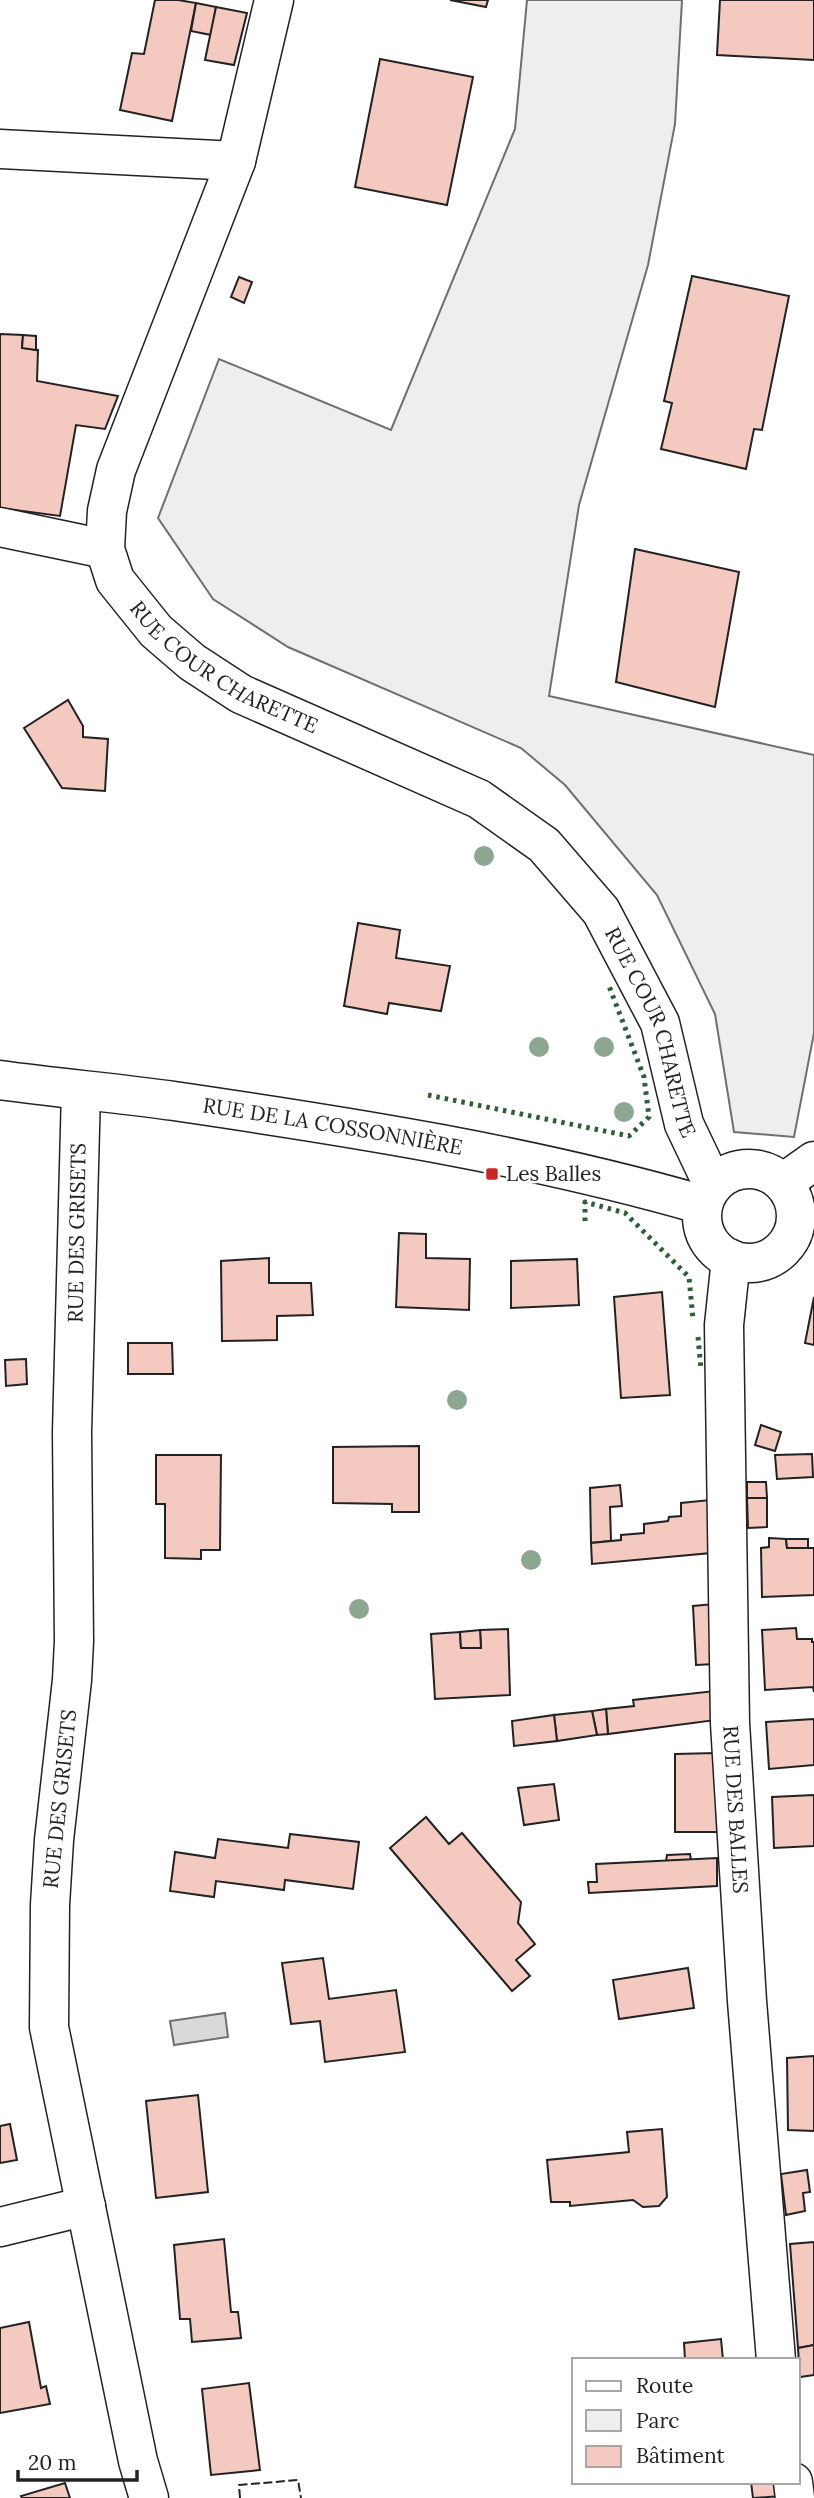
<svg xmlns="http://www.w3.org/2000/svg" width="814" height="2498" font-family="Lora,serif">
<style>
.green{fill:#eee;stroke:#6f6f6f;stroke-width:2}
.water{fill:#d9d9d9;stroke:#6f6f6f;stroke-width:2}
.building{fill:#f3c9c0;stroke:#222;stroke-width:2}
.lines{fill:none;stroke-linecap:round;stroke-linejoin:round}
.minor-casing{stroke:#222;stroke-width:41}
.minor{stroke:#fff;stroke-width:38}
.hedge{stroke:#2f5e38;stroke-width:5;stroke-dasharray:3.5 5;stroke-linecap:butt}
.fence{stroke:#222;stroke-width:2;stroke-dasharray:9 3.5;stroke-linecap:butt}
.tree{fill:#8da692}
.poi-dot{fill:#c62828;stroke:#fff;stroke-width:2.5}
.labels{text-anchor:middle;stroke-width:5;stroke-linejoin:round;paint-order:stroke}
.street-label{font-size:21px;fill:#222;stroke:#fff}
.poi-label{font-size:21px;fill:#222;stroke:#fff;text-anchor:start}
</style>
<rect width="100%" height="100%" fill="#fff"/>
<polygon class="green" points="527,0 682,0 675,124 648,265 579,505 549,696 814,755 814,1033 794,1137 734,1132 715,1014 657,895 565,785 521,748 288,647 213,599 158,518 219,359 391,430 515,129"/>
<polygon class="water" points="225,2013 228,2037 174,2045 170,2021"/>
<g class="building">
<polygon points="155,0 178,0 196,3 172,121 120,110 132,53 144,54"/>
<polygon points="450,0 488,0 486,7"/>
<polygon points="720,0 814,0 814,60 717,55"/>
<polygon points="196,3 216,7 211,35 191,31"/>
<polygon points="216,7 247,13 234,65 205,60"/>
<polygon points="380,59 473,77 447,205 355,187"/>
<polygon points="692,276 789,296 762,430 754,429 746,469 661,449 672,403 664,401"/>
<polygon points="239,277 252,282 244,303 231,297"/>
<polygon points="0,334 23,335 22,348 38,350 37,381 118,396 105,429 76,425 60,516 0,508"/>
<polygon points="23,335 36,336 36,350 22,348"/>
<polygon points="635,549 739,572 715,707 616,682"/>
<polygon points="68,700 83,726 83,737 108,739 105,791 62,788 24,728"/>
<polygon points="358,923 400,930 396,958 450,966 441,1011 389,1003 387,1014 344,1006"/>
<polygon points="399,1233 426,1234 426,1258 470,1259 469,1310 396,1307"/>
<polygon points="269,1258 269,1283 311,1283 313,1315 277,1316 277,1340 222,1341 221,1261"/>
<polygon points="577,1259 579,1305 511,1308 511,1261"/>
<polygon points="662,1292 670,1395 621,1398 614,1297"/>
<polygon points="814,1297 814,1345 805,1343"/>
<polygon points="128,1343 172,1343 173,1374 128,1374"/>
<polygon points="26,1359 27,1384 6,1386 5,1360"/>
<polygon points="761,1425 781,1432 775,1451 755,1445"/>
<polygon points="419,1446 419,1512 392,1512 392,1504 333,1503 333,1447"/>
<polygon points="812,1454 813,1477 777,1479 775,1455"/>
<polygon points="156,1455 221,1455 220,1550 201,1550 201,1559 165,1558 165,1504 156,1504"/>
<polygon points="747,1482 766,1482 767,1498 747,1498"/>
<polygon points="620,1485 622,1506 610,1507 611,1541 591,1543 590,1488"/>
<polygon points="747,1498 767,1498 767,1527 748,1528"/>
<polygon points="710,1500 711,1553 592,1564 591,1543 621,1540 621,1535 644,1533 644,1524 668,1521 669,1517 681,1516 681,1503"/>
<polygon points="769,1538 786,1539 787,1548 814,1548 814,1595 762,1597 761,1548 769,1547"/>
<polygon points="786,1539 808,1539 808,1548 787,1548"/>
<polygon points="714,1604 715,1664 696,1665 693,1606"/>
<polygon points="796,1628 797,1639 812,1639 812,1642 814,1642 814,1692 813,1687 765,1690 762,1630"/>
<polygon points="508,1629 510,1695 435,1699 431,1634 460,1632 461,1648 481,1648 480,1630"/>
<polygon points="480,1630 481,1648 461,1648 460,1632"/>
<polygon points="715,1691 716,1720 608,1734 606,1709 634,1706 633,1700"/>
<polygon points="606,1709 608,1734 597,1735 592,1711"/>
<polygon points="592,1711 597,1735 557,1741 554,1715"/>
<polygon points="554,1715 557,1741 514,1746 512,1721"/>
<polygon points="814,1719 814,1765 769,1769 766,1722"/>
<polygon points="716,1753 717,1832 675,1832 675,1754"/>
<polygon points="554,1784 559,1820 524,1825 518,1788"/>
<polygon points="814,1795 814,1846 774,1848 772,1797"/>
<polygon points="426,1817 449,1844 462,1833 521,1902 518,1923 535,1944 516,1960 530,1976 512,1991 390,1848"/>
<polygon points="290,1834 359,1842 353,1889 285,1880 284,1890 216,1881 214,1897 170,1891 175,1852 215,1858 218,1839 288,1848"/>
<polygon points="690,1854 691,1860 666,1861 667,1855"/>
<polygon points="717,1858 717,1886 589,1893 588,1882 597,1882 596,1864"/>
<polygon points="323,1958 329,1999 396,1990 405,2052 325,2062 320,2021 291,2024 282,1963"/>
<polygon points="688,1968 694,2008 619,2019 613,1980"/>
<polygon points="814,2056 814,2131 788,2130 787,2058"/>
<polygon points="198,2095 208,2192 156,2198 146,2101"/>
<polygon points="10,2124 17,2160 0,2163 0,2126"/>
<polygon points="662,2129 667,2197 659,2206 643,2207 633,2200 570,2206 570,2202 551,2202 547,2160 629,2152 627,2132"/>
<polygon points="807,2170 810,2192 803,2193 805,2211 786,2215 781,2174"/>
<polygon points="224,2239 231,2312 238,2312 241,2338 192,2342 190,2319 180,2319 174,2245"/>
<polygon points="814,2242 814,2345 798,2348 790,2244"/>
<polygon points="29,2322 41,2388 46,2386 50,2404 0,2413 0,2328"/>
<polygon points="721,2339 723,2360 685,2360 684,2343"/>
<polygon points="814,2345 814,2375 800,2377 798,2348"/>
<polygon points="249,2383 260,2470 211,2475 202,2389"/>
<polygon points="751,2482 780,2482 782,2496 753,2498"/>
<polygon points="65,2483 70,2498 22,2498 21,2496"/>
</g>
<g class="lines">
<g class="minor-casing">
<g id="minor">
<path id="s1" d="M274,0l-38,161 -120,309 -9,41 -2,38 10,31 41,51 36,31 49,32 238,105 65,46 57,66 59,112 24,101 29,61"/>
<polyline points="0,149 236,161"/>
<polyline points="0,527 105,549"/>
<path id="s2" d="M0,1080c58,8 116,13 174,21 178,26 356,54 529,104"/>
<polyline points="81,1091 72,1432 74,1641 72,1680 54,1840 50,1905 49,2027 138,2461 149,2498"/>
<circle cx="749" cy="1216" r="47"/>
<polyline points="783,1183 814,1161"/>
<path id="s3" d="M731,1259l-7,66 6,398 17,278 29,359"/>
<polyline points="0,2227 86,2206"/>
<polyline points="793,2482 795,2498"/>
</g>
</g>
<use href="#minor" class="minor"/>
<g class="hedge">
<polyline points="428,1095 629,1136 649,1117 644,1077 609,986"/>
<polyline points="585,1221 585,1202 625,1213 689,1277 693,1319"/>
<polyline points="698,1337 701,1369"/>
</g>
<polyline class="fence" points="240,2498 239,2485 298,2480 301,2498"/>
</g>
<g class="tree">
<circle cx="484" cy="856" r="10"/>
<circle cx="539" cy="1047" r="10"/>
<circle cx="604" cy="1047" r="10"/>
<circle cx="624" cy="1112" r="10"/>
<circle cx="457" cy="1400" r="10"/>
<circle cx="531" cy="1560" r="10"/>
<circle cx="359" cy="1609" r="10"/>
</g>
<rect class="poi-dot" x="485" y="1167" width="14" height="14" rx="3.5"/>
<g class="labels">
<g class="street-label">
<text dy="7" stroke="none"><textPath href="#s1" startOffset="752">RUE COUR CHARETTE</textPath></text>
<text dy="7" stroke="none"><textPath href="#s1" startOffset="1340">RUE COUR CHARETTE</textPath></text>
<text dy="7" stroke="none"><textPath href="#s2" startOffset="336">RUE DE LA COSSONNIÈRE</textPath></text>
<text transform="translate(77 1233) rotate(-89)" y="7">RUE DES GRISETS</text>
<text transform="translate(60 1799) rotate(-84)" y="7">RUE DES GRISETS</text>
<text dy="7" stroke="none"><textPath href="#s3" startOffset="551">RUE DES BALLES</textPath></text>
</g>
<g class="poi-label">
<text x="506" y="1181">Les Balles</text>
</g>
</g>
<rect x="572" y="2358" width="228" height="126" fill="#ffffff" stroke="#a7a7a7" stroke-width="2"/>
<rect x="586" y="2381" width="35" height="10" fill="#ffffff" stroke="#a7a7a7" stroke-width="2"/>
<text x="636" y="2393" font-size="21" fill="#222222">Route</text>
<rect x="586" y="2410" width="35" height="21" fill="#eeeeee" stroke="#a7a7a7" stroke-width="2"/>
<text x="636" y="2428" font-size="21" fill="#222222">Parc</text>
<rect x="586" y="2446" width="35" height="21" fill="#f3c9c0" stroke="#a7a7a7" stroke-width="2"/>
<text x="636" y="2463" font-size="21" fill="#222222">Bâtiment</text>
<path d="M18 2470v10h119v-10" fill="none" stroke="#222222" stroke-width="3.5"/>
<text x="28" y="2470" font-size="21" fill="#222222" stroke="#ffffff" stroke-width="5" paint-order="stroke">20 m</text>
</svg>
